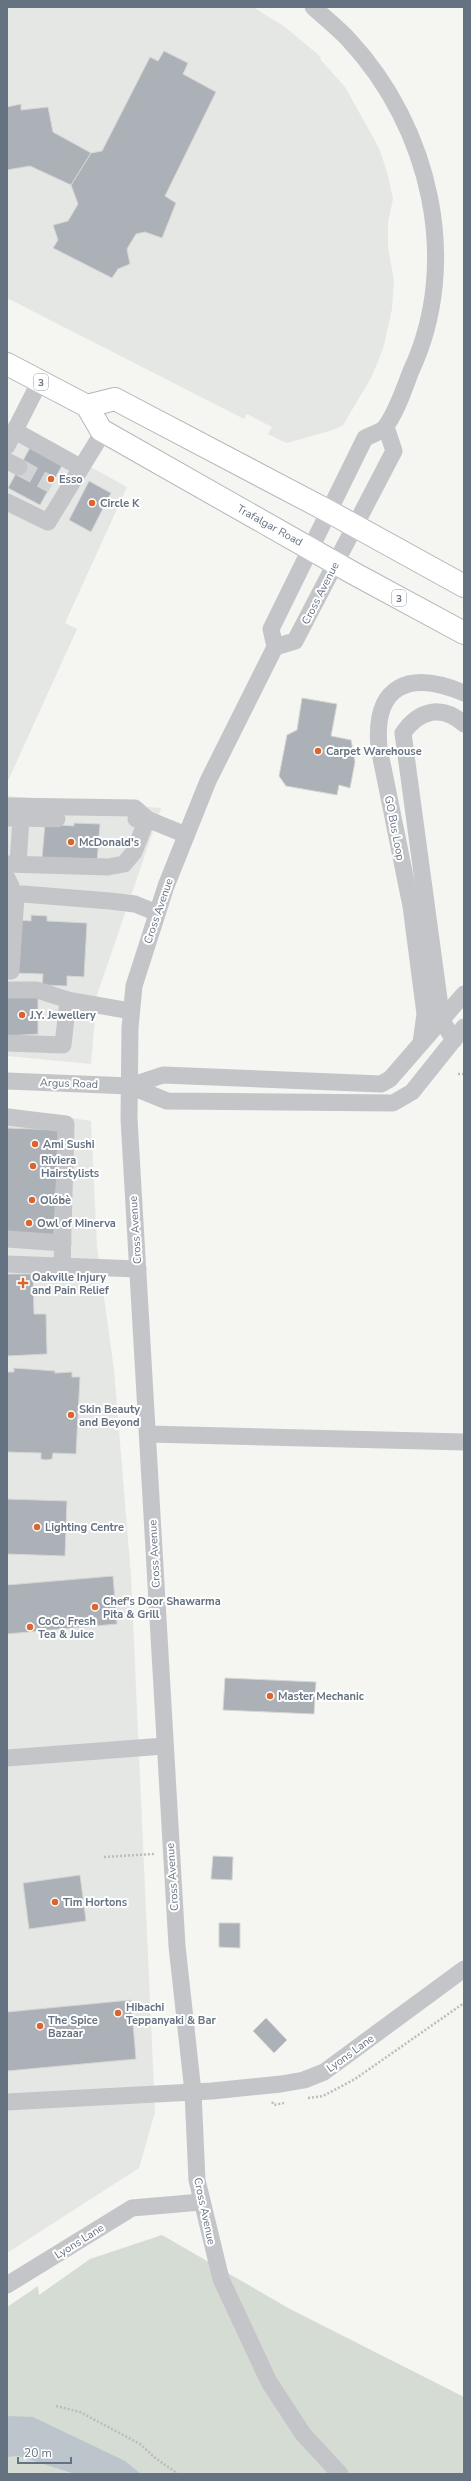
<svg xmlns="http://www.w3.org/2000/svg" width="471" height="2481" font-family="'Nunito Sans',sans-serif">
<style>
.built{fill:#e5e7e5}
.green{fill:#d5dcd3}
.water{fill:#bcc5cb}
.building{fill:#abb1b7;stroke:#d6d6d4}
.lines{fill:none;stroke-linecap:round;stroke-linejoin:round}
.minor-tunnel{stroke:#d1d4d5;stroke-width:17;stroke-dasharray:17 8;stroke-linecap:butt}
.major-casing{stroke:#b3b7bb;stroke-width:24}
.path{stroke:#babcbe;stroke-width:2.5;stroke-dasharray:2 2;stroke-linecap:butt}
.minor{stroke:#c3c5c9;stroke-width:17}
.major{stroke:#fff;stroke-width:22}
.poi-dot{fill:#da662d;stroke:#fff;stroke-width:1.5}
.labels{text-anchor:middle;stroke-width:4;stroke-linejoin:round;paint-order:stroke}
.shield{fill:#fff;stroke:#939ca7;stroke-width:1}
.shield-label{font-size:10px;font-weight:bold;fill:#657281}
.poi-label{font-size:11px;font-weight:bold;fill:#657281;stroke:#fff;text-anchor:start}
.street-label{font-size:11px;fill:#657281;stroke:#fff}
</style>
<rect width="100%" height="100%" fill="#f5f5f1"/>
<g class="built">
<polygon points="7,7 253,7 285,27 321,57 320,59 345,87 379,148 387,172 393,199 388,222 388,247 394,281 392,309 383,349 371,378 343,425 333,430 287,443 282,441 268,434 272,427 247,414 244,419 7,298"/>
<polygon points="7,421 127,487 65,623 77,629 7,783"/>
<polygon points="7,796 161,808 97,995 91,1064 7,1056"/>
<polygon points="7,1108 91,1121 97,1247 114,1370 131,1576 155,2112 139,2168 7,2253"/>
</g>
<polygon class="green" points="162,2235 290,2309 464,2397 464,2474 7,2474 7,2307 38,2286 39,2295 90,2259"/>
<polygon class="water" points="7,2416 33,2417 125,2461 141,2474 75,2474 18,2456 7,2457"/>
<g class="building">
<polygon points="164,51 188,63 183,74 216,92 165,196 176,203 162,238 145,232 136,234 127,249 130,264 118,269 112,278 53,248 58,240 53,225 68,221 78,204 71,185 91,153 102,151 150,57 158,61"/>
<polygon points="21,104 21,110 48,107 53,132 91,153 71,185 30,166 7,170 7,107"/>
<polygon points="32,444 64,462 40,505 8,488"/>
<polygon points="89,481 111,493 91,532 69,520"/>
<polygon points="302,698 337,704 331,736 351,740 355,762 350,788 339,785 337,795 286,786 279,776 287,735 297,730"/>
<polygon points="74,823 100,824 97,862 42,858 45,824 74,826"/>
<polygon points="31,915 47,916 47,921 87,923 84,977 67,976 67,986 42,985 43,974 15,973 18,920 31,921"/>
<polygon points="7,996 38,996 38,1034 7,1036"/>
<polygon points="7,1128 59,1130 54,1235 7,1233"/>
<polygon points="7,1274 33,1274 34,1314 46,1314 47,1354 7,1356"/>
<polygon points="14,1368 55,1371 55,1373 72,1372 72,1377 80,1377 76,1454 53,1453 52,1459 46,1460 41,1459 41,1453 7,1452 7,1372 14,1372"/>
<polygon points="7,1499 67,1501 65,1556 7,1554"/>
<polygon points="113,1576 117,1624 7,1634 7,1585"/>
<polygon points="225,1678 316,1682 314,1714 223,1710"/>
<polygon points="213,1856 233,1857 232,1880 211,1879"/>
<polygon points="80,1875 86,1921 29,1929 23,1883"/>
<polygon points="219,1923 240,1923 240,1948 219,1947"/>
<polygon points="131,2000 136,2059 7,2071 7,2012"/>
<polygon points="266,2018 287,2040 274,2053 253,2031"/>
</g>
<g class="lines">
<polyline class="minor-tunnel" points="19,467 52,485"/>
<g class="major-casing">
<g id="major">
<polyline points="7,364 87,406 101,430 353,573 464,633"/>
<polyline points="87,406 115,399 328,511 464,586"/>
</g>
</g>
<g class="path">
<polyline points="458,1074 464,1074"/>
<polyline points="104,1857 154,1854"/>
<polyline points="308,2098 323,2096 355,2079 464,2003"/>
<polyline points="272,2102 274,2105 284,2103"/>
<polyline points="56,2406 80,2412 140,2444 154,2457 178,2474"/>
</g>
<g class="minor">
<path d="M313,7c12,11 25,21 36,33 81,87 113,222 62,331 -7,18 -14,40 -25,55 -3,5 -15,9 -21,12l-94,191 4,18 -67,134 -42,105 -32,100 -4,42 -1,91 48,827 16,146 4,88 24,99 48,103 34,52 37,40"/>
<polyline points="15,431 80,467"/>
<polyline points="7,446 40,381"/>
<polyline points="7,461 19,467"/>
<polyline points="7,502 48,522 103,432"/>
<polyline points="275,647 295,641 394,451 386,427"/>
<polyline points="7,806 135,808 147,819 134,852 124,864 108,867 7,864"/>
<polyline points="7,818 21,818"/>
<polyline points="136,819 147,819 186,835"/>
<polyline points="18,864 21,818 57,819"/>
<polyline points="7,878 16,897 11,971 7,971"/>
<polyline points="7,900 23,894 110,901 135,904 157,913"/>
<polyline points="7,990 37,990 68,1000 131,1011"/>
<path d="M454,1040l-12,-19 -39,-288c16,-23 39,-29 61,-9"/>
<polyline points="7,1043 63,1045 68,1000"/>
<path d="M421,1043l4,-29 -14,-108 -32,-158c-6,-64 31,-78 85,-55"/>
<polyline points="7,1081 130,1086 167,1101 393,1103 412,1092 464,1027"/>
<polyline points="130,1086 163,1075 381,1084 390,1079 464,994"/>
<polyline points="7,1117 66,1124 62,1267"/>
<polyline points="7,1239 63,1243"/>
<polyline points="7,1264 138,1269"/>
<polyline points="148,1434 464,1442"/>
<polyline points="7,1758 164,1746"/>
<polyline points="7,2102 212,2091 281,2084 304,2080 324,2072 464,1969"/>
<polyline points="7,2285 132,2208 201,2202"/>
</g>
<use href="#major" class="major"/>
</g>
<g class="poi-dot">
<circle cx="51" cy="479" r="4"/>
<circle cx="92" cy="503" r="4"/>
<circle cx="318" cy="751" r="4"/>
<circle cx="71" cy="842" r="4"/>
<circle cx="22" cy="1015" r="4"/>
<circle cx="35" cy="1144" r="4"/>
<circle cx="33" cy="1166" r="4"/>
<circle cx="32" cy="1200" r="4"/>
<circle cx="29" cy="1223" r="4"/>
<path d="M21 1277h4v4h4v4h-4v4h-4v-4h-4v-4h4z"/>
<circle cx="71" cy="1415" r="4"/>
<circle cx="37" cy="1527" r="4"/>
<circle cx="95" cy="1607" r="4"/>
<circle cx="30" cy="1627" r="4"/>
<circle cx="270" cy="1696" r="4"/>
<circle cx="55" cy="1902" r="4"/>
<circle cx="118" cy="2013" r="4"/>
<circle cx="40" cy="2026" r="4"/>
</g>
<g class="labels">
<g class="shield">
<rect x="34" y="374" width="14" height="16" rx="3"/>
<rect x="392" y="590" width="14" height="16" rx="3"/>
</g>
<g class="shield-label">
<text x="41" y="386">3</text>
<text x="399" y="602">3</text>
</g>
<g class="poi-label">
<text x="59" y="483">Esso</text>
<text x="100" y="507">Circle K</text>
<text x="326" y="755">Carpet Warehouse</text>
<text x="79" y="846">McDonald's</text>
<text x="30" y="1019">J.Y. Jewellery</text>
<text x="43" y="1148">Ami Sushi</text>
<text x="41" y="1164">Riviera<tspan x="41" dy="13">Hairstylists</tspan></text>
<text x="40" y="1204">Olóbè</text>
<text x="37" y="1227">Owl of Minerva</text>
<text x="32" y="1281">Oakville Injury<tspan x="32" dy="13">and Pain Relief</tspan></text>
<text x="79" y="1413">Skin Beauty<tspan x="79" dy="13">and Beyond</tspan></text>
<text x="45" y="1531">Lighting Centre</text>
<text x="103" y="1605">Chef's Door Shawarma<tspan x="103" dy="13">Pita &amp; Grill</tspan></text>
<text x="38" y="1625">CoCo Fresh<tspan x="38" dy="13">Tea &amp; Juice</tspan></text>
<text x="278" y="1700">Master Mechanic</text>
<text x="63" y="1906">Tim Hortons</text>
<text x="126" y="2011">Hibachi<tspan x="126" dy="13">Teppanyaki &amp; Bar</tspan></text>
<text x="48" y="2024">The Spice<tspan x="48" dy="13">Bazaar</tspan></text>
</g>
<g class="street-label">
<text transform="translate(270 525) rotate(29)" y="4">Trafalgar Road</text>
<text transform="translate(320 593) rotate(-63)" y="4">Cross Avenue</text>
<text transform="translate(395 828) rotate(79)" y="4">GO Bus Loop</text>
<text transform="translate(158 911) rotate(-71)" y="4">Cross Avenue</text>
<text transform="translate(69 1083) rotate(2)" y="4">Argus Road</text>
<text transform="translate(135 1230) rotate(-94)" y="4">Cross Avenue</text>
<text transform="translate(154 1554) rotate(-93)" y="4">Cross Avenue</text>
<text transform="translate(172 1877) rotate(-94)" y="4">Cross Avenue</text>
<text transform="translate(350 2053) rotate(-36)" y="4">Lyons Lane</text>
<text transform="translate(205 2211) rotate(78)" y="4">Cross Avenue</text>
<text transform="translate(79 2241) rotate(-32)" y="4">Lyons Lane</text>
</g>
</g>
<rect width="471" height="2481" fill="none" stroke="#657281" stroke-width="16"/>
<path d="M18 2457v6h53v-6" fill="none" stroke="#657281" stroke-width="2"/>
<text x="24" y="2457" font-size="12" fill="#657281" stroke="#ffffff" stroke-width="3" paint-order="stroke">20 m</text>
</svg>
